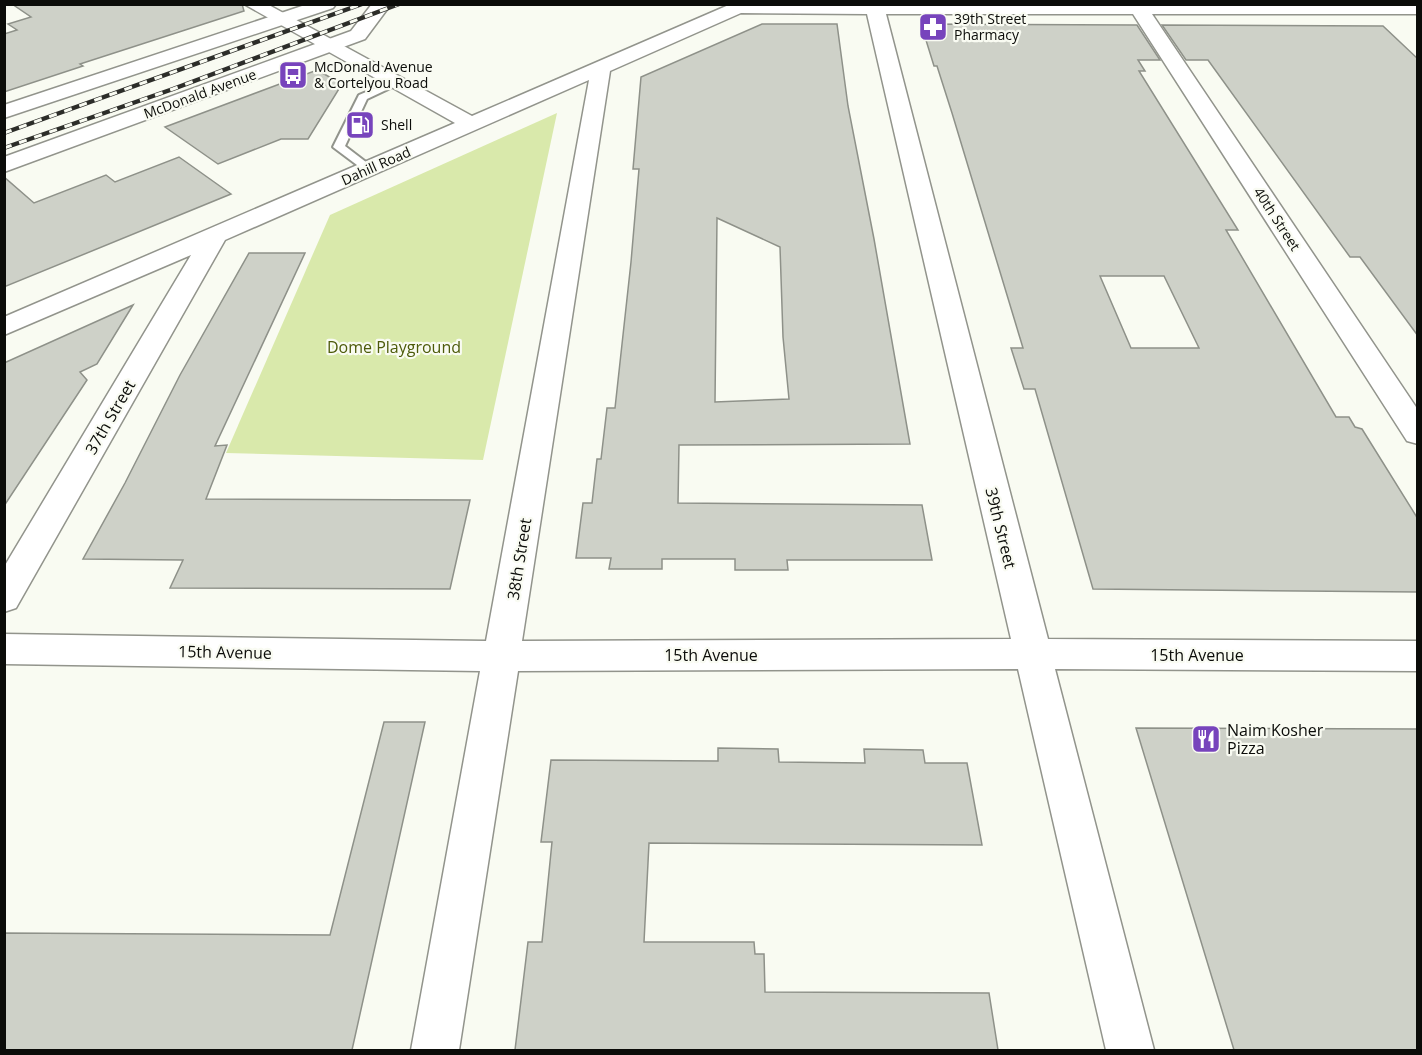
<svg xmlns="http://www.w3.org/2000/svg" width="1422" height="1055" font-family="'Open Sans',sans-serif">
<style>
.green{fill:#d9e9ab}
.building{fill:#ced1c8;stroke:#8e9189;stroke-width:1.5;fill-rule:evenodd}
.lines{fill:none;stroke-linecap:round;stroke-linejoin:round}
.lane-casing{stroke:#92948c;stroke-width:4}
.street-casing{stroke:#92948c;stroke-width:3}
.secondary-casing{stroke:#92948c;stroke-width:3}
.lane{fill:#fff;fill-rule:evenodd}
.street{fill:#fff;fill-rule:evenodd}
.secondary{fill:#fff;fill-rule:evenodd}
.rail-casing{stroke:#2c2d29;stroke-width:4.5}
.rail{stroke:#f9fbf2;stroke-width:3;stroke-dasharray:8;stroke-linecap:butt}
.labels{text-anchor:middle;stroke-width:4.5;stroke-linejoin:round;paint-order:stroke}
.far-poi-label{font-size:14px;fill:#0b0c09;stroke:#f9fbf2;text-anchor:start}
.far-street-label{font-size:14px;fill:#0b0c09;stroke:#f9fbf2}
.park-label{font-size:16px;fill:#4d5b0a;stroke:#f9fbf2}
.street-label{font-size:16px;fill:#0b0c09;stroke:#f9fbf2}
.poi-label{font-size:16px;fill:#0b0c09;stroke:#f9fbf2;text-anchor:start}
</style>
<rect width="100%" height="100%" fill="#f9fbf2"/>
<polygon class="green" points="557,113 483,460 226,453 330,215"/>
<g class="building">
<polygon points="12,4 242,4 244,11 80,64 83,66 4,92 4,34 17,30 8,24 31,17"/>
<path d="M762,24h75l11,82 26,133 36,205 -231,1 -1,58 244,2 10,55h-145l1,10h-53v-11h-73v10h-53l2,-11h-35l7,-55h9l5,-44h4l6,-51h8l16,-146 8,-93h-6l8,-92zM717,218l63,29 3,90 6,62 -74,3z"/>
<path d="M921,24l216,1 23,35h-22l7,11h-6l99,159h-12l110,187h13l6,10 7,2 56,90v73l-325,-3 -58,-200h-11l-13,-41h12l-71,-235 -15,-47h-3zM1100,276h64l35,72h-68z"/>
<polygon points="1162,25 1383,26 1418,59 1418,336 1360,257 1350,257 1208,60 1186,60"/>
<polygon points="317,70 342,84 308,139 281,139 218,164 165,127"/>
<polygon points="179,157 231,194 4,287 4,177 34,203 106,175 115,182"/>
<polygon points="249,253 305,253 215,446 227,445 206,499 470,500 450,589 170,588 183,560 83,559 125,483 180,375"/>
<polygon points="133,305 97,364 80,372 87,380 4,506 4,363"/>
<polygon points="384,722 425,722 352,1050 4,1050 4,933 330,935"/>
<polygon points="1136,728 1418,729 1418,1050 1234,1050"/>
<polygon points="718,748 778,749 779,762 865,763 864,749 923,750 925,763 967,763 982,845 649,843 644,942 754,942 755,954 764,954 765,992 989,993 998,1050 515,1050 528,942 542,942 552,842 541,842 551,760 718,761"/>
</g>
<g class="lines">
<g class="lane-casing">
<polygon id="lane" points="392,81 401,83 367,99 345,146 375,169 369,172 365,171 333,147 359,95"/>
</g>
<g class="street-casing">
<path id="street" d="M244,4h23l205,112 259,-112h687v10h-266l266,396v34l-11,-3 -274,-427h-247l162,625 370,2v30l-363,-2 99,381h-48l-88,-381 -500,2 -59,379h-48l69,-379 -476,-7v-30l482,7 103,-561 -364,160 -209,368 -12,4v-45l187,-312 -187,80v-18l451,-194zM741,13l126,1 144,625 -489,2 88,-570z"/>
</g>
<g class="secondary-casing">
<g id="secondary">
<polygon points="308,4 336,4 333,8 4,118 4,105"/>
<polygon points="372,4 391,4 365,39 4,172 4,157 351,31"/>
</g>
</g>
<use href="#lane" class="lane"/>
<use href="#street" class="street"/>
<use href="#secondary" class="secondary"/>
<g class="rail-casing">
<g id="rail">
<polyline points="4,133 362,4"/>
<polyline points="4,148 173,89 399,4"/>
</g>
</g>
<use href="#rail" class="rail"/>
</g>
<defs>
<g id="pharmacy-square" transform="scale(1.5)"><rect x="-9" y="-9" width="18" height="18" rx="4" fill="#7744bc" stroke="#f9fbf2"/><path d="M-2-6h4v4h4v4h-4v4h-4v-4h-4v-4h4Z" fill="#fff"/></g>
<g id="bus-square" transform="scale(1.5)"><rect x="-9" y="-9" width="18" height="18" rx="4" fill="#7744bc" stroke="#f9fbf2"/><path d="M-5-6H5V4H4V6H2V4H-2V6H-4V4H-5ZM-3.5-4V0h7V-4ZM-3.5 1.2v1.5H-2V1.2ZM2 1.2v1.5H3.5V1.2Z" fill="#fff"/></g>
<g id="fuel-square" transform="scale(1.5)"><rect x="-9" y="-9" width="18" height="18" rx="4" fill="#7744bc" stroke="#f9fbf2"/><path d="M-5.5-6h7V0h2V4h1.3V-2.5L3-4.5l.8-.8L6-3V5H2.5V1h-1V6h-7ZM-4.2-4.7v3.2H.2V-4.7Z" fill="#fff"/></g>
<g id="restaurant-square" transform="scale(1.5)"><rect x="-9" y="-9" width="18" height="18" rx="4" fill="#7744bc" stroke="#f9fbf2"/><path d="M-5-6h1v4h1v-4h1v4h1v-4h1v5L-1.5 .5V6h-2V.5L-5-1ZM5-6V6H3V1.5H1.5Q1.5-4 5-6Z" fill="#fff"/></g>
</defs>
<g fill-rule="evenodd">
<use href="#pharmacy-square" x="933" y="27"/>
<use href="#bus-square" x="293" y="75"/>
<use href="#fuel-square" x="360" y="125"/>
<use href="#restaurant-square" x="1206" y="739"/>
</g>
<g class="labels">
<g class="far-poi-label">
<text x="954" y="24">39th Street<tspan x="954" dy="16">Pharmacy</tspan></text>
<text x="314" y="72">McDonald Avenue<tspan x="314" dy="16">&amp; Cortelyou Road</tspan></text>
<text x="381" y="130">Shell</text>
</g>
<g class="far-street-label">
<text transform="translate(200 94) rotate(-20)" y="5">McDonald Avenue</text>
<text transform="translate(376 166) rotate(-24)" y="5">Dahill Road</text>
<text transform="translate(1277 219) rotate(57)" y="5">40th Street</text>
</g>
<g class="park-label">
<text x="394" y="353">Dome Playground</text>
</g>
<g class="street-label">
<text transform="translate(110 417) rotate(-60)" y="6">37th Street</text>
<text transform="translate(1001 528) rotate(76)" y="6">39th Street</text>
<text transform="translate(519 559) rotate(-81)" y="6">38th Street</text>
<text transform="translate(225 652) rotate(1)" y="6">15th Avenue</text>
<text x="711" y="661">15th Avenue</text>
<text x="1197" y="661">15th Avenue</text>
</g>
<g class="poi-label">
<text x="1227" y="736">Naim Kosher<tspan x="1227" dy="18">Pizza</tspan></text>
</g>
</g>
<rect width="1422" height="1055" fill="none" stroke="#0b0c09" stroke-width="12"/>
</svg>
